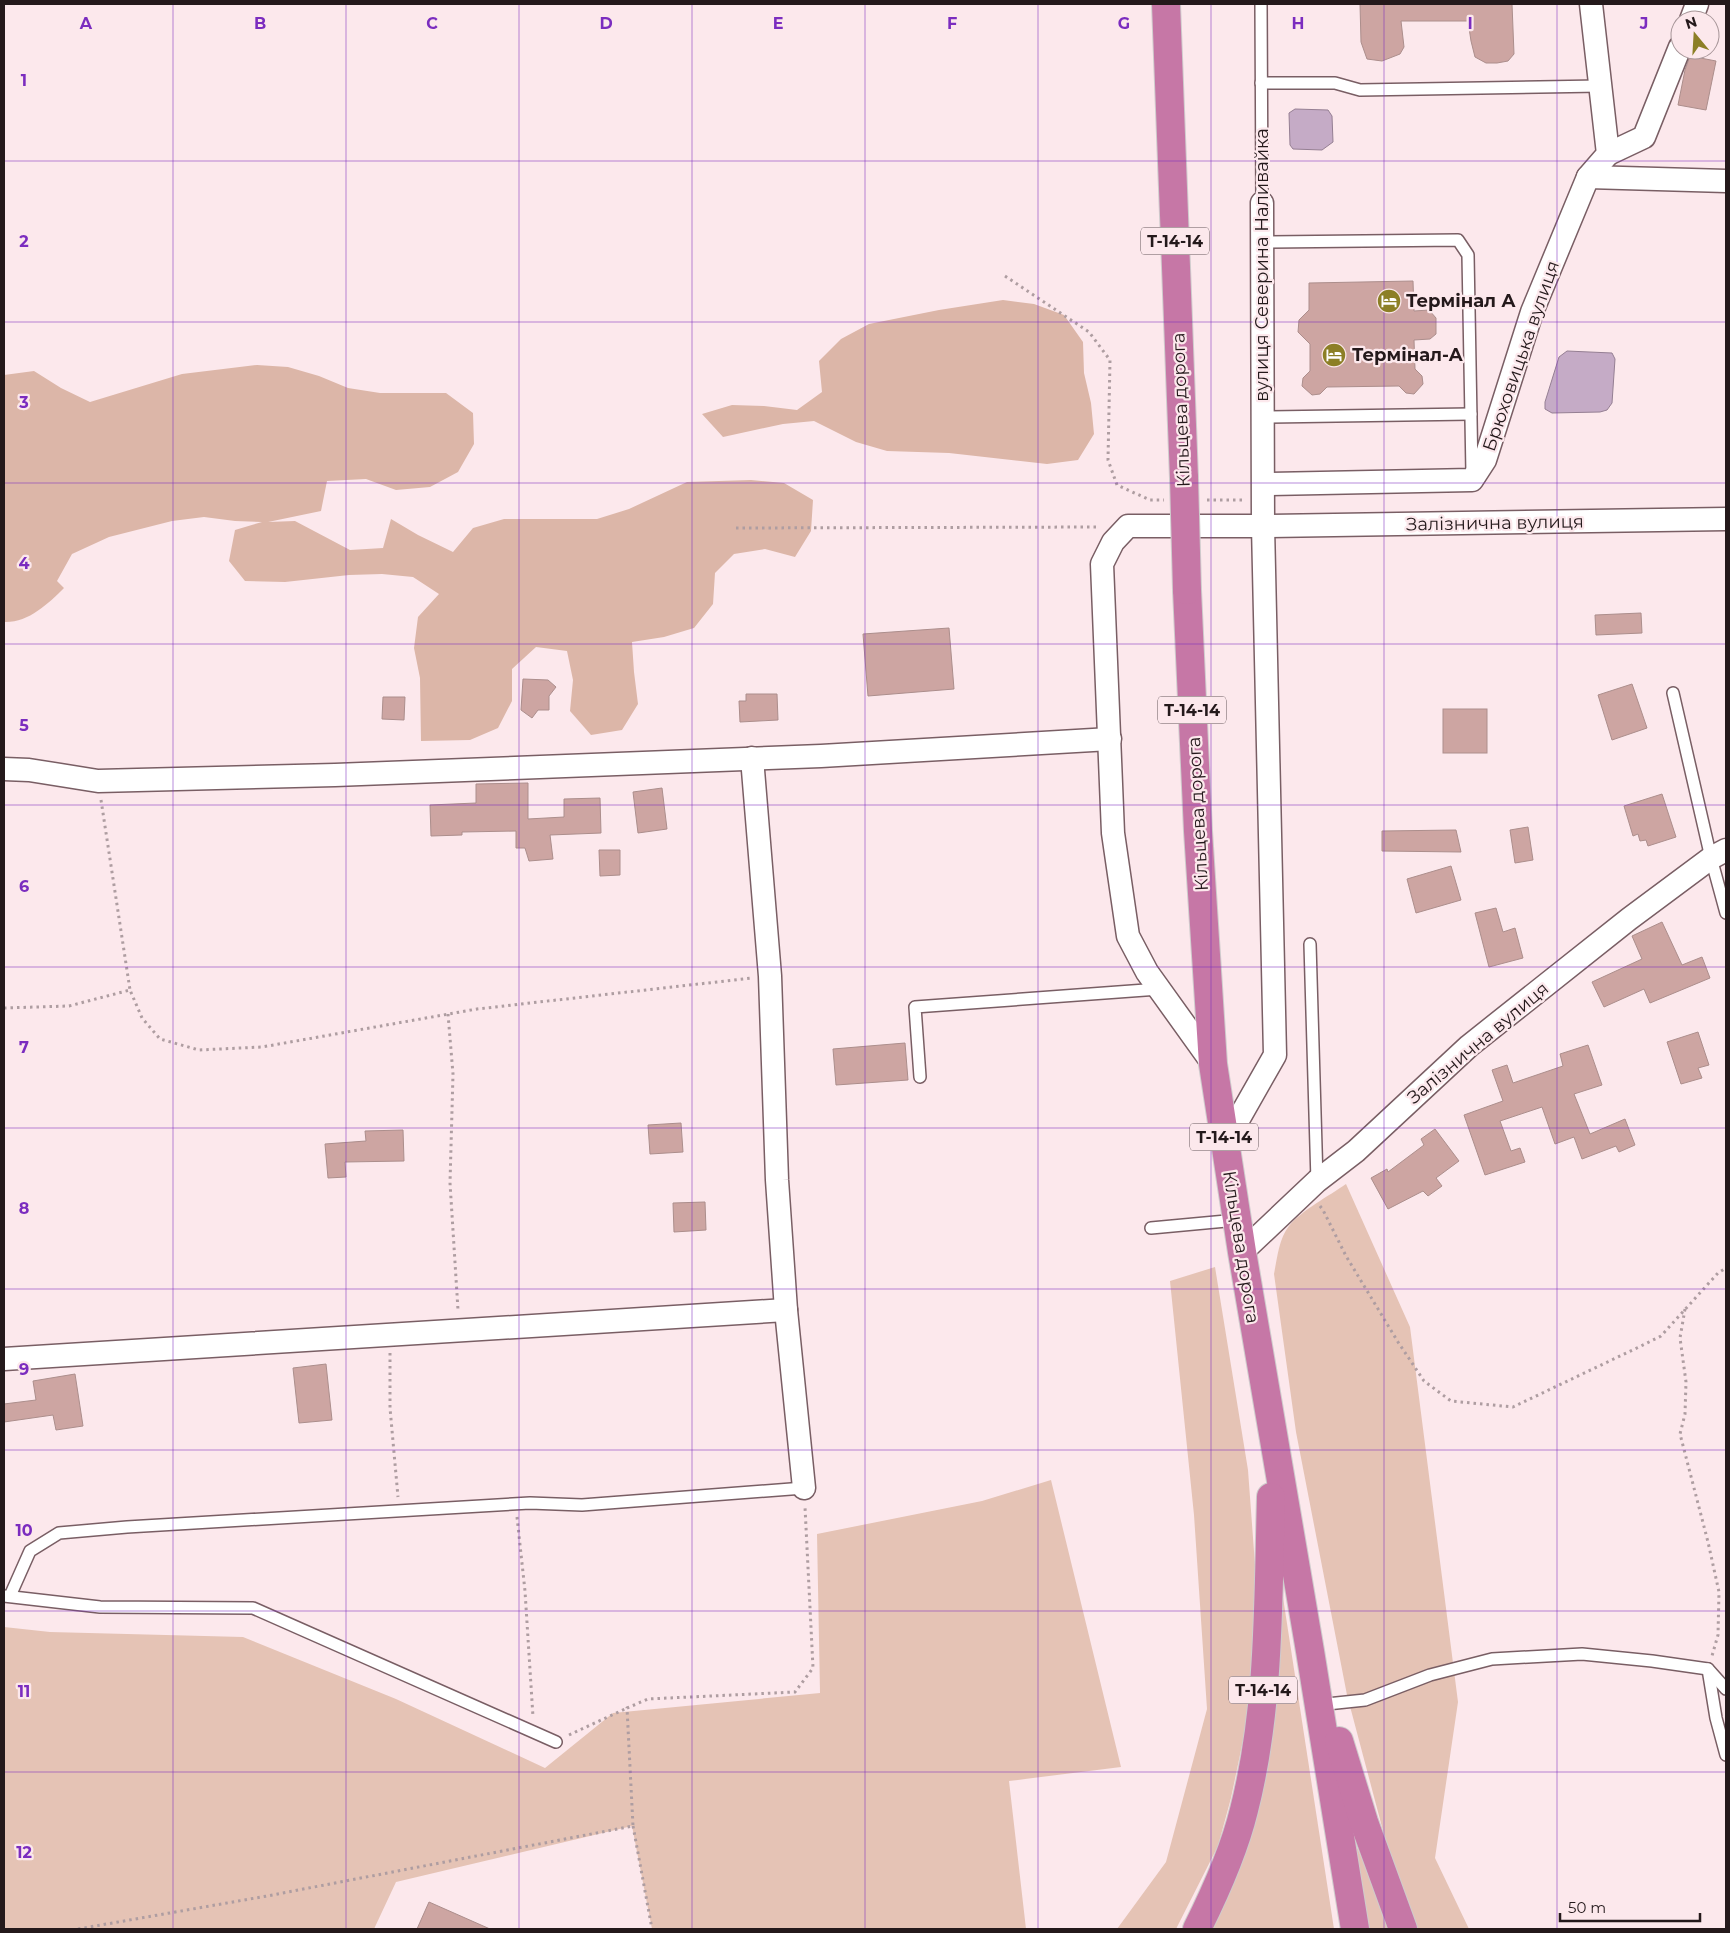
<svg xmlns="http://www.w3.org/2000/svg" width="1730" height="1933" font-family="Montserrat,sans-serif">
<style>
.green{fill:#e5c3b5}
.forest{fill:#dcb6a8}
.water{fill:#c5abc6;stroke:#957f93}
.building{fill:#cda5a2;stroke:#ac8e8c}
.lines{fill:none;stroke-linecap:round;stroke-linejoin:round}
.lane-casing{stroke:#795e64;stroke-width:14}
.street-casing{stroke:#795e64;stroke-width:25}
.highway-casing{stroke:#cfcccd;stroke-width:30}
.path{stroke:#ae9da1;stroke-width:3;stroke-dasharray:2.5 4;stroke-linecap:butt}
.lane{stroke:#fff;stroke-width:11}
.street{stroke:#fff;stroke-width:22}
.highway{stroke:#c677a6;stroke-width:28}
.highway-bridge-casing{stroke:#cfcccd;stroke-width:30;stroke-linecap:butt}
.highway-bridge{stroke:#c677a6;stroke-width:28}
.grid{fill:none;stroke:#7b2cbf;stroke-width:1;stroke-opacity:0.55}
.labels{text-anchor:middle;stroke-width:4.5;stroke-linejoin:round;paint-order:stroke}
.shield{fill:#fce8ec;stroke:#65575a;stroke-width:1}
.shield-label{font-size:16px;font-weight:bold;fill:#24191b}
.street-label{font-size:18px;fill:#24191b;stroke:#fce8ec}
.poi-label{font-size:18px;font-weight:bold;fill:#24191b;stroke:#fce8ec;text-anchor:start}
.grid-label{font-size:16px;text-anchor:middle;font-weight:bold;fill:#7b2cbf;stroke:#fce8ec;stroke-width:4.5;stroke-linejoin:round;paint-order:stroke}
</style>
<rect width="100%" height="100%" fill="#fce8ec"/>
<g class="green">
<path d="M1346,1184l64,143 48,375 -23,156 34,71h-52l-22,-53 -48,-181 -51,-263 -22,-158c3,-15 5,-36 15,-48 13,-16 40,-30 57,-42z"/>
<polygon points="1215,1267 1248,1470 1257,1592 1252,1664 1245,1731 1231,1798 1218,1846 1176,1929 1117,1929 1166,1862 1207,1709 1194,1515 1170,1281"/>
<polygon points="1051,1480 1121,1767 1009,1781 1026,1929 652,1929 632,1826 396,1882 374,1929 4,1929 4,1627 50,1632 243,1637 396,1699 545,1768 613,1713 820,1693 817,1534 982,1501"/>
<polygon points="1280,1578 1334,1929 1210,1929"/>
<polygon points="1351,1833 1392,1929 1369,1929"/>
</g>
<g class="forest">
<polygon points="1003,300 1034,304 1064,315 1083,342 1084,373 1091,403 1094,434 1078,460 1047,464 949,453 887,451 856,442 814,421 783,424 723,437 702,414 732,405 764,406 797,410 822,392 819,361 841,339 869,324 939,310"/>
<path d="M257,365l31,2 31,9 29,12 32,5h66l27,20 1,31 -16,28 -28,15 -34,3 -30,-11 -39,2 -6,30 -53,11 27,-1 55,29 33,-2 8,-29 27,16 35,17 20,-24 31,-9h93l32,-10 58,-27 64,-2 33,3 29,17 -2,31 -16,26 -30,-8 -31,5 -19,19 -2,31 -19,24 -30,9 -32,5 2,30 4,32 -16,26 -31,5 -21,-24 3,-31 -6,-29 -31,-4 -24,22v32l-14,27 -28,12 -49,1 -1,-63 -6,-30 4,-31 21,-23 -26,-17 -31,-3 -33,1 -64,7 -40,-1 -16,-20 6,-31 27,-8 -27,-1 -31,-4 -32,4 -63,16 -37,17 -15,27 7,7c-16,16 -36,35 -60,34v-247l30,-4 27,17 29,14 92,-28z"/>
</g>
<g class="water">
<polygon points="1295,109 1328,110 1332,116 1333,142 1322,150 1293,149 1290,145 1289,113"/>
<polygon points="1567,351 1612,353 1615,359 1612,403 1607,410 1600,412 1552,413 1545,409 1545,402 1559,357"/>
</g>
<g class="building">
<polygon points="1360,4 1512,4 1514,54 1508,61 1497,63 1486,63 1475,57 1471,41 1468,21 1401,21 1404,47 1400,54 1382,61 1367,59 1361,42"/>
<polygon points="1690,56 1716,61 1706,110 1678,105 1685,70"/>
<polygon points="1413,281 1414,311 1429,310 1436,318 1436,334 1430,339 1414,340 1415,369 1422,376 1423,384 1414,394 1406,393 1399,386 1327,387 1320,394 1312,395 1302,386 1303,378 1310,371 1310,344 1298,332 1299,320 1309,310 1309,283"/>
<polygon points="1641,613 1642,633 1596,635 1595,615"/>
<polygon points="949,628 954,689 868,696 863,634"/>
<polygon points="523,679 548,680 556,687 549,696 549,710 538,710 532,718 521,710"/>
<polygon points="1632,684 1647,728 1612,740 1598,695"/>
<polygon points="746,694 777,694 778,720 740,722 739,701 746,701"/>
<polygon points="383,697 405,697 404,720 382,719"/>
<rect x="1443" y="709" width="44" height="44"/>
<polygon points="528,783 528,819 564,817 564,799 600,798 601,833 550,835 553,859 529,861 525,848 516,848 516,831 462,832 462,835 431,836 430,805 476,803 476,784"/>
<polygon points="662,788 667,829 638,833 633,792"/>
<polygon points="1662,794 1676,837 1648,846 1646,840 1640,841 1638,834 1633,836 1624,806"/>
<polygon points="1528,827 1533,860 1515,863 1510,830"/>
<polygon points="1456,830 1461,852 1382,851 1382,831"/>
<polygon points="599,850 620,850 620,875 600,876"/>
<polygon points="1451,866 1461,900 1416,913 1407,879"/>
<polygon points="1496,908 1503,932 1515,928 1523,958 1489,967 1475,913"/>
<polygon points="1662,922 1682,965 1702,957 1710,978 1650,1003 1644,989 1604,1007 1592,982 1642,959 1632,936"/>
<polygon points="1698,1032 1709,1065 1698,1068 1702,1078 1681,1084 1667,1042"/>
<polygon points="905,1043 908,1080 836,1085 833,1049"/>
<polygon points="1588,1045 1602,1085 1574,1094 1590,1134 1625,1119 1635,1145 1619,1152 1616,1146 1582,1159 1574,1137 1555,1144 1542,1107 1500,1121 1511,1151 1520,1148 1525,1162 1485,1175 1464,1115 1503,1101 1492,1070 1507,1065 1513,1083 1563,1066 1560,1054"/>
<polygon points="681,1123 683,1152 650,1154 648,1125"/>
<polygon points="1435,1129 1459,1161 1436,1178 1442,1186 1428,1196 1423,1191 1388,1209 1371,1178 1387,1169 1388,1172 1424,1145 1421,1139"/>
<polygon points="403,1130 404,1161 345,1162 346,1177 328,1178 325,1144 366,1141 365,1131"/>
<polygon points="705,1202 706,1230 674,1232 673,1203"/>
<polygon points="326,1364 332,1420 299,1423 293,1368"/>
<polygon points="75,1374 83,1426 56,1430 53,1415 4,1422 4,1404 36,1400 33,1381"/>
<polygon points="429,1902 490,1929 417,1929"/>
</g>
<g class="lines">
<g class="lane-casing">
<g id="lane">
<polyline points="1261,4 1262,203"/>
<polyline points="1261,83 1335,83 1360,90 1600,86"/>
<polyline points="1262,242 1458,240 1468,255 1472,474"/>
<polyline points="1263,417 1471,414"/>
<polyline points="1673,693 1711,858 1726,913"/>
<polyline points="1310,944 1317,1181"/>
<polyline points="920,1077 915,1007 1159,989"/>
<polyline points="1151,1228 1237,1220"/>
<polyline points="4,1596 100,1607 253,1608 556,1742"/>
<polyline points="10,1596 30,1551 59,1533 127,1527 530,1503 582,1505 804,1488"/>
<polyline points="1708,1669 1716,1718 1726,1755"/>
<polyline points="1327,1704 1365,1700 1430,1675 1492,1659 1582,1654 1652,1661 1708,1669 1726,1689"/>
</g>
</g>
<g class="street-casing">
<g id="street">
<polyline points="1691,20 1697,4"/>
<polyline points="1608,154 1644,137 1680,47"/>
<polyline points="1588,177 1726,181"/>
<polyline points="1264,484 1472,480 1485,460 1532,312 1588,177 1608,154 1591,4"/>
<polyline points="752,758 770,976 777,1180 786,1310 804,1488"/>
<polyline points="4,769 29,770 98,781 335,775 821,756 1110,739"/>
<polyline points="1213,1064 1147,972 1128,936 1113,833 1102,564 1113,542 1128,526 1263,526 1726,519"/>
<polyline points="1225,1143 1275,1055 1263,526 1262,203"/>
<polyline points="1242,1252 1317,1181 1356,1151 1469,1046 1629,919 1711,858 1726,850"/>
<polyline points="4,1359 786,1310"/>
</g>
</g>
<g class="highway-casing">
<g id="highway">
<polyline points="1166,4 1184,478"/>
<polyline points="1187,590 1198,831 1213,1064 1242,1252 1310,1651 1355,1929"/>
<polyline points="1339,1741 1364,1822 1403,1929"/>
<path d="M1197,1929c19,-38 37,-78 47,-119 26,-102 24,-209 27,-313"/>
</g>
</g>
<g class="path">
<polyline points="1005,276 1089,332 1110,360 1108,460 1117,485 1150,500 1164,500"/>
<polyline points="1207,500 1244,500"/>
<polyline points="736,528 1100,527"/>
<polyline points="101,800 130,990"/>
<polyline points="4,1008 69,1006 130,990 142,1018 160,1039 199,1050 262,1047 477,1009 752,978"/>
<polyline points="448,1014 453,1074 450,1183 458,1310"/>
<polyline points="1320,1206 1323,1210 1346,1256 1398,1342 1424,1381 1451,1401 1513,1407 1641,1346 1661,1336 1718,1273 1726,1268"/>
<polyline points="1685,1309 1680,1338 1686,1382 1685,1414 1680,1434 1708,1542 1719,1592 1718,1635 1712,1656"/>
<polyline points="390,1353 390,1408 398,1497"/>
<polyline points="517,1517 525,1591 533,1717"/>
<polyline points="569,1735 627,1708"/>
<polyline points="633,1826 652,1929"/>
<polyline points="78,1929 267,1896 633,1826 627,1708 648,1699 795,1692 813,1668 805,1507"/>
</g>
<use href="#lane" class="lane"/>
<use href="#street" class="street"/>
<use href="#highway" class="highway"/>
<g class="highway-bridge-casing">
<polyline id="highway-bridge" points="1184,478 1187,590"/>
</g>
<use href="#highway-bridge" class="highway-bridge"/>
</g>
<path class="grid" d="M173,4v1925M346,4v1925M519,4v1925M692,4v1925M865,4v1925M1038,4v1925M1211,4v1925M1384,4v1925M1557,4v1925M4,161h1722M4,322h1722M4,483h1722M4,644h1722M4,805h1722M4,967h1722M4,1128h1722M4,1289h1722M4,1450h1722M4,1611h1722M4,1772h1722"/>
<defs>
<g id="hotel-disc" transform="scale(1.25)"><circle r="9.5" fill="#8c7f26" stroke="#fce8ec"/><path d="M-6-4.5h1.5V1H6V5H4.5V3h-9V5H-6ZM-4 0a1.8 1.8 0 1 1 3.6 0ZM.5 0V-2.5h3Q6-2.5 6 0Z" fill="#fff"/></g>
</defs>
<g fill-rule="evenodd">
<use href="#hotel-disc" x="1389" y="301"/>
<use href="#hotel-disc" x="1334" y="355"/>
</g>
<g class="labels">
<g class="shield">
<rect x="1141" y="227.5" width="68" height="27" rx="4"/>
<rect x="1158" y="696.5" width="68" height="27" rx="4"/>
<rect x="1190" y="1123.5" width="68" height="27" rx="4"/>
<rect x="1229" y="1676.5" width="68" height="27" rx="4"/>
</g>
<g class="shield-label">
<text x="1175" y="247">Т-14-14</text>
<text x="1192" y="716">Т-14-14</text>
<text x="1224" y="1143">Т-14-14</text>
<text x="1263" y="1696">Т-14-14</text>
</g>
<g class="street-label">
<text transform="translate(1262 265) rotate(-90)" y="6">вулиця Северина Наливайка</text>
<text transform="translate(1521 356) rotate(-71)" y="6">Брюховицька вулиця</text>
<text transform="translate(1181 410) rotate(-92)" y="6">Кільцева дорога</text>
<text transform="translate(1495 523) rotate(-1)" y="6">Залізнична вулиця</text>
<text transform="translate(1198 814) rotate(-93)" y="6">Кільцева дорога</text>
<text transform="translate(1478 1043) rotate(-40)" y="6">Залізнична вулиця</text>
<text transform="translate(1241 1247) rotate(81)" y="6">Кільцева дорога</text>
</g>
<g class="poi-label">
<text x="1406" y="307">Термінал А</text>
<text x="1352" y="361">Термінал-А</text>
</g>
</g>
<g class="grid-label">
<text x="86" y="29">A</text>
<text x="260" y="29">B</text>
<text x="432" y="29">C</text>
<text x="606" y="29">D</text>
<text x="778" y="29">E</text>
<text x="952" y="29">F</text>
<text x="1124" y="29">G</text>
<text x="1298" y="29">H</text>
<text x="1470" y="29">I</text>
<text x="1644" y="29">J</text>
<text x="24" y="86">1</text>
<text x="24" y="247">2</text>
<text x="24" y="408">3</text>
<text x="24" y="569">4</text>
<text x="24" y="731">5</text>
<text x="24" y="892">6</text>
<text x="24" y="1053">7</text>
<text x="24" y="1214">8</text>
<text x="24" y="1375">9</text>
<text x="24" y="1536">10</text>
<text x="24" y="1697">11</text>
<text x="24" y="1858">12</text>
</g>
<rect width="1730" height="1933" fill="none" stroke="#24191b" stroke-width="10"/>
<g transform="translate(1695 35) rotate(342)"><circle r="24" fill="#fce8ec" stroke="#a69598"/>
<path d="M0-4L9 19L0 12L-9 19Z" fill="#8c7f26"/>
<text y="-8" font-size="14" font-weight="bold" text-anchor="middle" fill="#24191b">N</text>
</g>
<path d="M1560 1913v8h140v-8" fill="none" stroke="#24191b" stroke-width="2.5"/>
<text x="1568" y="1913" font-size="15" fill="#24191b" stroke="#fce8ec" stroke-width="4" paint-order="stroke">50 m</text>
</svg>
